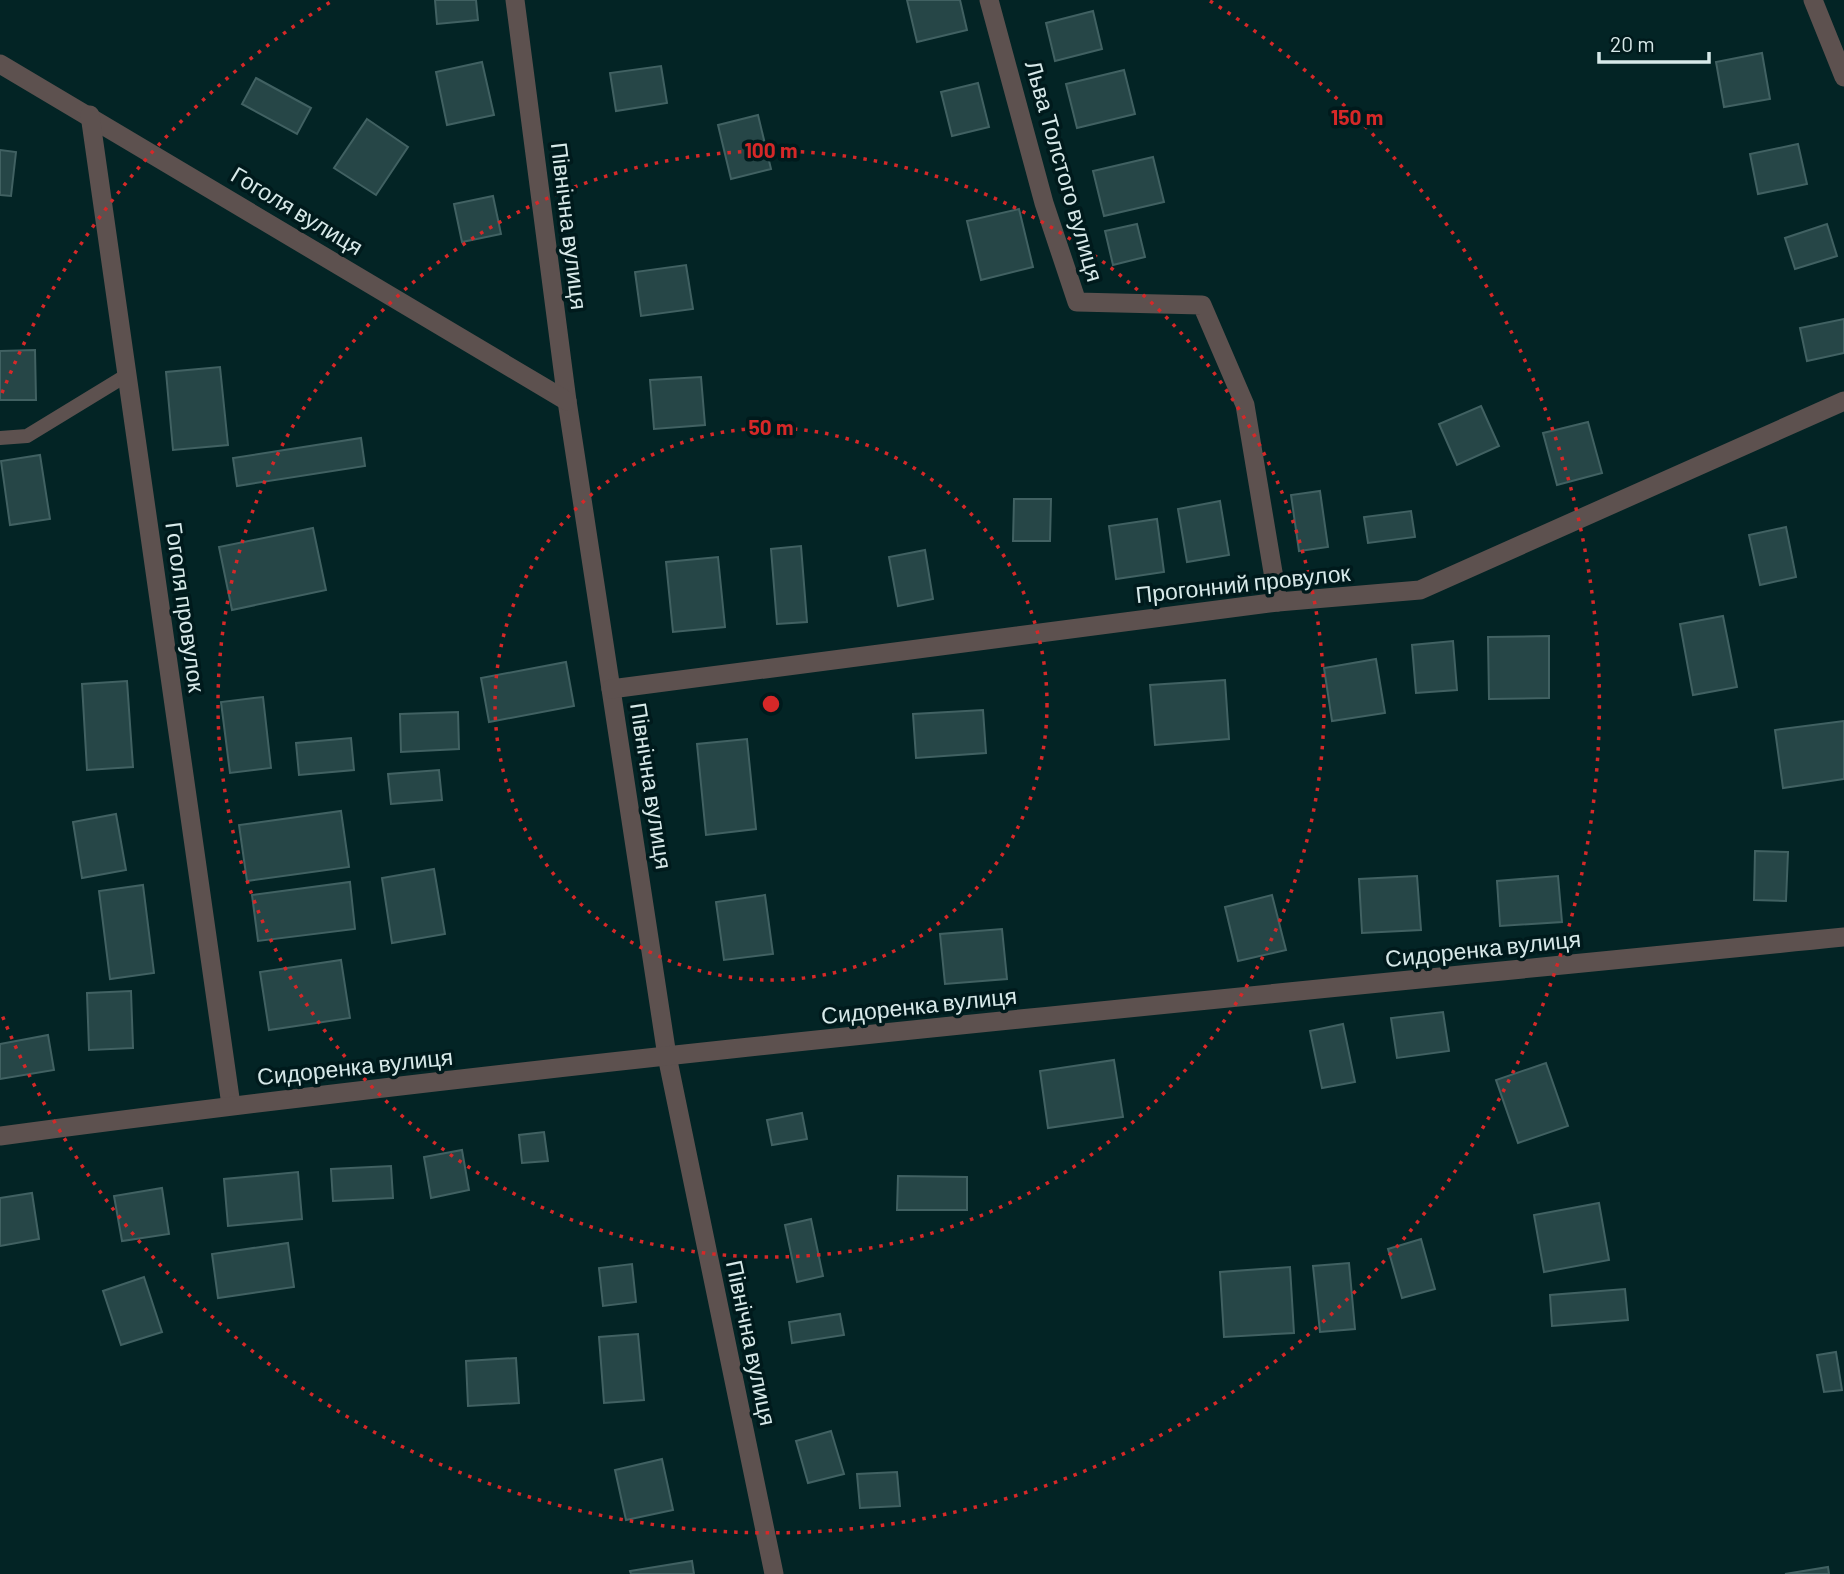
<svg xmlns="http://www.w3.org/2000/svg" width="1844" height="1574" font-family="Barlow,sans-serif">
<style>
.building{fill:#264647;stroke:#416162;stroke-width:2}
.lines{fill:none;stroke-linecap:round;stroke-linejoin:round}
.service{stroke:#5d514f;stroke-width:14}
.minor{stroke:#5d514f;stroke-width:19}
.ring{fill:none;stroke:#d62828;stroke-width:3.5;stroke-dasharray:3.5 7}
.labels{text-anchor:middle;stroke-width:7;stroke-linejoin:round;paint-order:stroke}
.street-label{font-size:23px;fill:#d7e9e9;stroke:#001a1c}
.centre{fill:#d62828;stroke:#001a1c;stroke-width:3.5}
.ring-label{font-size:21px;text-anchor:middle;font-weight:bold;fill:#d62828;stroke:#001a1c;stroke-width:7;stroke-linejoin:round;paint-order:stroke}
</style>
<rect width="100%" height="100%" fill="#032425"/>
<g class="building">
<polygon points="435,0 476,0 478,20 437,24"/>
<polygon points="907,0 960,0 967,30 917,42"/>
<polygon points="1093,11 1102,49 1055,61 1046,23"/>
<polygon points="1762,53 1770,99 1724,107 1716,62"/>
<polygon points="482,62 494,115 447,125 436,72"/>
<polygon points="661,66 667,103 616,111 610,73"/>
<polygon points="1124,70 1135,114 1077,128 1066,84"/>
<polygon points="256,78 311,108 297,134 242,104"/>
<polygon points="978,83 989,127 952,136 941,92"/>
<polygon points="758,115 771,169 731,179 718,125"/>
<polygon points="367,119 408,147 376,195 334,168"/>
<polygon points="1798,144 1807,184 1758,194 1750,154"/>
<polygon points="0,150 16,152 11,196 0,195"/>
<polygon points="1153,157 1164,202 1104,216 1093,171"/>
<polygon points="493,196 501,234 462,242 454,204"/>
<polygon points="1019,209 1033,267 981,280 967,221"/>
<polygon points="1137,224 1145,257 1113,265 1105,231"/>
<polygon points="1827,224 1837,256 1795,269 1785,238"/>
<polygon points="686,265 693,309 641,316 635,272"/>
<polygon points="1844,319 1844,353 1807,361 1800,328"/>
<polygon points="35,350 36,400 0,400 0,351"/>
<polygon points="220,367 228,445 173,450 166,372"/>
<polygon points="701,377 705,425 654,429 650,380"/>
<polygon points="1481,406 1499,446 1457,465 1439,424"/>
<polygon points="1588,422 1602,473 1557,485 1543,433"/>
<polygon points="361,438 365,466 237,486 233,458"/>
<polygon points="40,455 50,519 10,525 1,461"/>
<polygon points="1320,491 1328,547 1299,551 1291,495"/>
<polygon points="1014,499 1051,499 1050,541 1013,541"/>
<polygon points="1220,501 1229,555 1187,562 1178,509"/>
<polygon points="1411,511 1415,537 1368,543 1364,517"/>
<polygon points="1157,519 1164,572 1116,579 1109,526"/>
<polygon points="1786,527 1796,577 1760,585 1749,535"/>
<polygon points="313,528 326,590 232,610 219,547"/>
<polygon points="801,546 807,622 777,624 771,549"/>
<polygon points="925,550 933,599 898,606 889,557"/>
<polygon points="718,557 725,627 673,632 666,562"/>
<polygon points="1723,616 1737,687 1693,695 1680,624"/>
<polygon points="1549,636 1549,698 1489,699 1488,637"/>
<polygon points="1453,641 1457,690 1416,693 1412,645"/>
<polygon points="1376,659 1385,713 1332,721 1324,668"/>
<polygon points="566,662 574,706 489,722 481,678"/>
<polygon points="1225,680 1229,739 1155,745 1150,685"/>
<polygon points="127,681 133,767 87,770 82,684"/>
<polygon points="263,697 271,768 230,773 221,702"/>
<polygon points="983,710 986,753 916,758 913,714"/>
<polygon points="458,712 459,749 401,752 400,714"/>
<polygon points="1844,721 1844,779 1783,788 1775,730"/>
<polygon points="351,738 354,770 299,775 296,743"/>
<polygon points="747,739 756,829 706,835 697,744"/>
<polygon points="439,770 442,800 391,804 388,774"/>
<polygon points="341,811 349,867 247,881 239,825"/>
<polygon points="116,814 126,870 82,878 73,822"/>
<polygon points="1755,851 1788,852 1786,901 1754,900"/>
<polygon points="434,869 445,934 392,943 382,878"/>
<polygon points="1417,876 1421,930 1362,933 1359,879"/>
<polygon points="1558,876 1562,922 1500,926 1497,881"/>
<polygon points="350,882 355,929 258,941 252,895"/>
<polygon points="143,885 154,973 110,979 99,891"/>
<polygon points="765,895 773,954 724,960 716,902"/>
<polygon points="1272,895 1286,950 1238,961 1225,907"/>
<polygon points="1002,929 1007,979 945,984 940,934"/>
<polygon points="341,960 350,1018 269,1030 260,972"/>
<polygon points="131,991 133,1048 89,1050 87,993"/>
<polygon points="1443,1012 1449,1051 1397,1058 1391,1018"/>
<polygon points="1343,1024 1355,1082 1322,1088 1310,1031"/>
<polygon points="48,1035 54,1070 0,1079 0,1044"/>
<polygon points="1114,1060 1123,1117 1048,1128 1040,1071"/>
<polygon points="1546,1063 1568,1126 1518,1143 1496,1080"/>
<polygon points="802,1113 807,1139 772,1145 767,1120"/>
<polygon points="544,1132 548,1161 522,1163 519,1135"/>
<polygon points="462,1150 469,1190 431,1198 424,1157"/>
<polygon points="391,1166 393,1198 333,1201 331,1169"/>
<polygon points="298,1172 302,1219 228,1226 224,1179"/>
<polygon points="898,1176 967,1177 967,1210 897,1210"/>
<polygon points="162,1188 169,1234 122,1241 114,1196"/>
<polygon points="32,1193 39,1239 0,1246 0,1198"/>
<polygon points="1599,1203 1609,1260 1544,1272 1534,1215"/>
<polygon points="811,1219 823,1276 797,1282 785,1225"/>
<polygon points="1421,1239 1435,1289 1402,1298 1388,1249"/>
<polygon points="288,1243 294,1287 218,1298 212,1254"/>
<polygon points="1349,1263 1355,1329 1320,1332 1313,1266"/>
<polygon points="632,1264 636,1302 603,1306 599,1268"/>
<polygon points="1290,1267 1294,1333 1224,1337 1220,1272"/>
<polygon points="144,1277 162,1332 121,1345 103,1291"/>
<polygon points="1625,1289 1628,1320 1552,1326 1550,1295"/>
<polygon points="840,1314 844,1335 792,1343 789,1322"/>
<polygon points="638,1334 644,1400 604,1403 599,1337"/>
<polygon points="1836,1352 1842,1390 1824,1392 1817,1355"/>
<polygon points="516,1358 519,1403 468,1406 466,1361"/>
<polygon points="831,1431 844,1474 808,1483 796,1441"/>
<polygon points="662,1459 673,1510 626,1520 615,1470"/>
<polygon points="897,1472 900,1506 860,1508 857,1474"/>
<polygon points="692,1561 694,1574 631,1574 630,1571"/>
<polygon points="1828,1567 1829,1574 1785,1574"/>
</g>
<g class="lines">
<polyline class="service" points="0,438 27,436 127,375"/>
<g class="minor">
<polyline points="515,0 567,401 667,1056 774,1574"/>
<polyline points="989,0 1044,203 1077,302 1202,305 1245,405 1278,602"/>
<polyline points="1813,0 1844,77"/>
<polyline points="0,64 567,401"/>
<polyline points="90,115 231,1105"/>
<polyline points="611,689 1278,602 1420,590 1844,401"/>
<path d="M0,1136c613,-82 1229,-137 1844,-199"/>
</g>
</g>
<g class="ring">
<circle cx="771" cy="704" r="276"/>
<circle cx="771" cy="704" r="553"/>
<path d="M2 393A829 829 0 0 1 332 1M1210 1A829 829 0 1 1 2 1015"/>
</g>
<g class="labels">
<g class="street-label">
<text transform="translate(1064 171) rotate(74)" y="8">Льва Толстого вулиця</text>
<text transform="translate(297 211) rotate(31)" y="8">Гоголя вулиця</text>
<text transform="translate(569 226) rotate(83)" y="8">Північна вулиця</text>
<text transform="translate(1243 584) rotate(-6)" y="8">Прогонний провулок</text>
<text transform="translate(185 607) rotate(82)" y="8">Гоголя провулок</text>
<text transform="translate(651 786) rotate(81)" y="8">Північна вулиця</text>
<text transform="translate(1483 949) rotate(-6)" y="8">Сидоренка вулиця</text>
<text transform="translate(919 1006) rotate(-6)" y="8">Сидоренка вулиця</text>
<text transform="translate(355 1067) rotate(-6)" y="8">Сидоренка вулиця</text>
<text transform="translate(751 1343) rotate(78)" y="8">Північна вулиця</text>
</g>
</g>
<circle cx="771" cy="704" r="10" class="centre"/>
<g class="ring-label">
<text x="1357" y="125">150 m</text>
<text x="771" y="158">100 m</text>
<text x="771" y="435">50 m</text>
</g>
<path d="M1599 52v10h110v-10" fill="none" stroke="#d7e9e9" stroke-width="3.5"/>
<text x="1610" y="52" font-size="21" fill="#d7e9e9" stroke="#001a1c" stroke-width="5" paint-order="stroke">20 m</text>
</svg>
